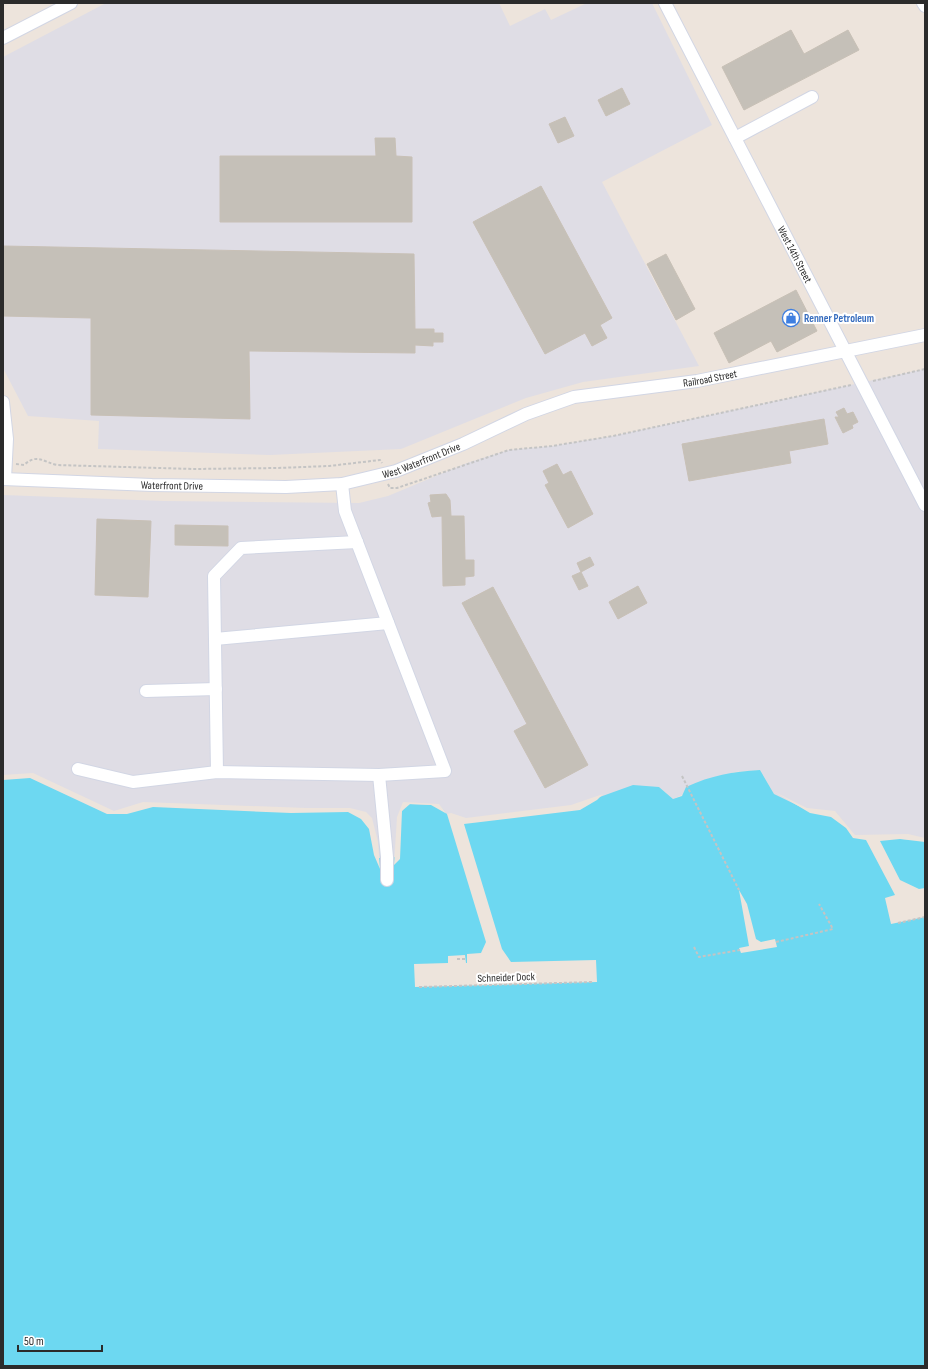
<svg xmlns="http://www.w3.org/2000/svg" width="928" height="1369" font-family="'Sofia Sans Condensed',sans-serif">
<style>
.industrial{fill:#dfdde5}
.water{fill:#6dd8f1}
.pier{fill:#ede4dc}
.building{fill:#c5c0b8;stroke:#c8c0b6}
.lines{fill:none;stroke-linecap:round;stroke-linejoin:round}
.minor-casing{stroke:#d2d6e4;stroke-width:14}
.path{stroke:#c4c4c4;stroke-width:2;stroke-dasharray:3 2;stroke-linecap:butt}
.minor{stroke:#fff;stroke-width:12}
.labels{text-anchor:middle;stroke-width:4;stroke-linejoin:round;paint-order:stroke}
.street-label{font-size:11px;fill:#2b2b2b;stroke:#fff}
.shop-label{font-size:11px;font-weight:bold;fill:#366cbe;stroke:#fff;text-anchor:start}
</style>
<rect width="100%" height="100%" fill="#ede4dc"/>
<g class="industrial">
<polygon points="106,3 499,3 510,26 545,9 551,20 587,3 652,3 712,125 602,182 699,366 583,382 526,398 401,449 270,455 98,449 99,421 28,416 3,368 3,57"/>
<polygon points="925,369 925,840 854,837 774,794 760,770 734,772 673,799 659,787 572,807 397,857 379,858 114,813 3,777 3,495 164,501 359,503 388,496 467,463 509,450 552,446 613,436"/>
</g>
<path class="water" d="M760,770l14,24 33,16 27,2 20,25 71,3v526h-922v-589l29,-2 82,38 29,-9 206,6 16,4 14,44 18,-1 2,-39 6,-14 34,1 8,9 19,6 106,-13 61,-22 26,2 14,12 9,-3 4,-9c26,-12 46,-15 74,-17z"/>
<g class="pier">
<polygon points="33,773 114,811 143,802 306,808 350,808 366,812 372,818 378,842 380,869 374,855 369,829 361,819 348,812 291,813 153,807 127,814 107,814 30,778 3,780 3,775"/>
<polygon points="773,791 807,808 835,811 855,835 908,834 925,838 925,842 900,839 880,841 900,880 919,889 925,888 925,917 891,924 885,898 895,895 866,840 853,838 846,828 831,817 810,813"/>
<polygon points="603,794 597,800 580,810 464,824 502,949 511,962 596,960 597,982 415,987 414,964 448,963 448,956 465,955 466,963 467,963 467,954 481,953 486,942 447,814 431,805 410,804 402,811 400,859 394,865 397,817 403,802 439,804 447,814 451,813 466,818 571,805"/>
<polygon points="739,890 747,904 756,939 761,942 775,939 777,947 741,953 739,948 749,946"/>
</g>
<g class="building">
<polygon points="791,30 804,54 848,30 859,50 744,110 722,67"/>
<polygon points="622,88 630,104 606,116 598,100"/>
<polygon points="565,117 574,136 558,143 549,124"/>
<polygon points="375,138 395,138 396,156 412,157 412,222 220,222 220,156 376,156"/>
<polygon points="541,186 612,318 600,325 607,338 592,346 585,333 545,354 473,222"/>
<polygon points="3,246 414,254 415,329 434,329 434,333 443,333 443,342 433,342 433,346 415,345 415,353 249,351 250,419 91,415 91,318 3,316"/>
<polygon points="666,254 695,309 676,320 647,264"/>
<polygon points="796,290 817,331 777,352 771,341 729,363 714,333"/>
<polygon points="844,408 847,414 853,412 858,422 852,425 853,428 843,433 835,417 839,417 836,412"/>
<polygon points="824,419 828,444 789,451 791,463 689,481 682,444"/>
<polygon points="557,464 563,475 571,471 593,514 568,528 545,485 549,483 543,471"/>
<polygon points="446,494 450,500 451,516 464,516 465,560 474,560 474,576 465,577 465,585 443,586 442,516 432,517 428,503 431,502 430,495"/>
<polygon points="97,519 151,521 148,597 95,595"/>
<polygon points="175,525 228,526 228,546 175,545"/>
<polygon points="590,557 594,565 581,572 588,586 579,590 572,576 581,572 577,563"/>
<polygon points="638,586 647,603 618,619 609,602"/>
<polygon points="493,587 588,765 545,788 514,731 527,724 462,603"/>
</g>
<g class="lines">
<g class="minor-casing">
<g id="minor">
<path id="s1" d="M665,3l260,502"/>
<polyline points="923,3 925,6"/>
<polyline points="3,38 71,3"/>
<polyline points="735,138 812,97"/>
<polyline points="3,402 7,439 5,479"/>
<path id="s2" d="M3,479l149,6 134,2 56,-3 54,-13 67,-27 63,-30 48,-17 123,-16 228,-46"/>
<polyline points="215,639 388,623"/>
<polyline points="146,691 216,689"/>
<polyline points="78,769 133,782 217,772 379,775 445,771 345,511 342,484"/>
<polyline points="217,772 214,576 241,548 357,542"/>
<polyline points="379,775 387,857 387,880"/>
</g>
</g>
<g class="path">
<polyline points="873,381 925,369"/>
<path d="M16,464l8,1c13,-12 19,-3 33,0l136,4 84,-1 52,-2 51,-6 2,3"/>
<polyline points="388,484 390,488 397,488 509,450 552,446 613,436 851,385"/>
<polyline points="682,776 739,890"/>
<polyline points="898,923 925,917"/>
<polyline points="776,942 833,929 819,904"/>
<polyline points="694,947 699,957 740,950"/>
<polyline points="457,959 467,959"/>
<polyline points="419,987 593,982"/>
</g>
<use href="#minor" class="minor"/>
</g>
<defs>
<g id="shop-ring" transform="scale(0.9)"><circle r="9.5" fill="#fff" stroke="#3f7fe0" stroke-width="1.5"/><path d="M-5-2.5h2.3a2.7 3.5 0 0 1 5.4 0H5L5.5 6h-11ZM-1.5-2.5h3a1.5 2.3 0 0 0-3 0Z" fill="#3f7fe0"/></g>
</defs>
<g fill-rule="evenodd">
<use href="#shop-ring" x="791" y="318"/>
</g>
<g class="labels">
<g class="street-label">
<text dy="4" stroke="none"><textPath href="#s1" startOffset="283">West 14th Street</textPath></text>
<text dy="4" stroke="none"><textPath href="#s2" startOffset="725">Railroad Street</textPath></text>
<text dy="4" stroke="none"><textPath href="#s2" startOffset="422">West Waterfront Drive</textPath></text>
<text dy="4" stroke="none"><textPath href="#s2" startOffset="169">Waterfront Drive</textPath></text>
<text transform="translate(506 977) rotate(-2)" y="4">Schneider Dock</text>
</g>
<g class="shop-label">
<text x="804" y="322">Renner Petroleum</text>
</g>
</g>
<rect width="928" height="1369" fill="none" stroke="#2b2b2b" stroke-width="8"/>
<path d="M18 1345v6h84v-6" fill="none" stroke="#2b2b2b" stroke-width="2"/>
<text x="24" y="1345" font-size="12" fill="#2b2b2b" stroke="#ffffff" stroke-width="3" paint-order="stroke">50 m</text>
</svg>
